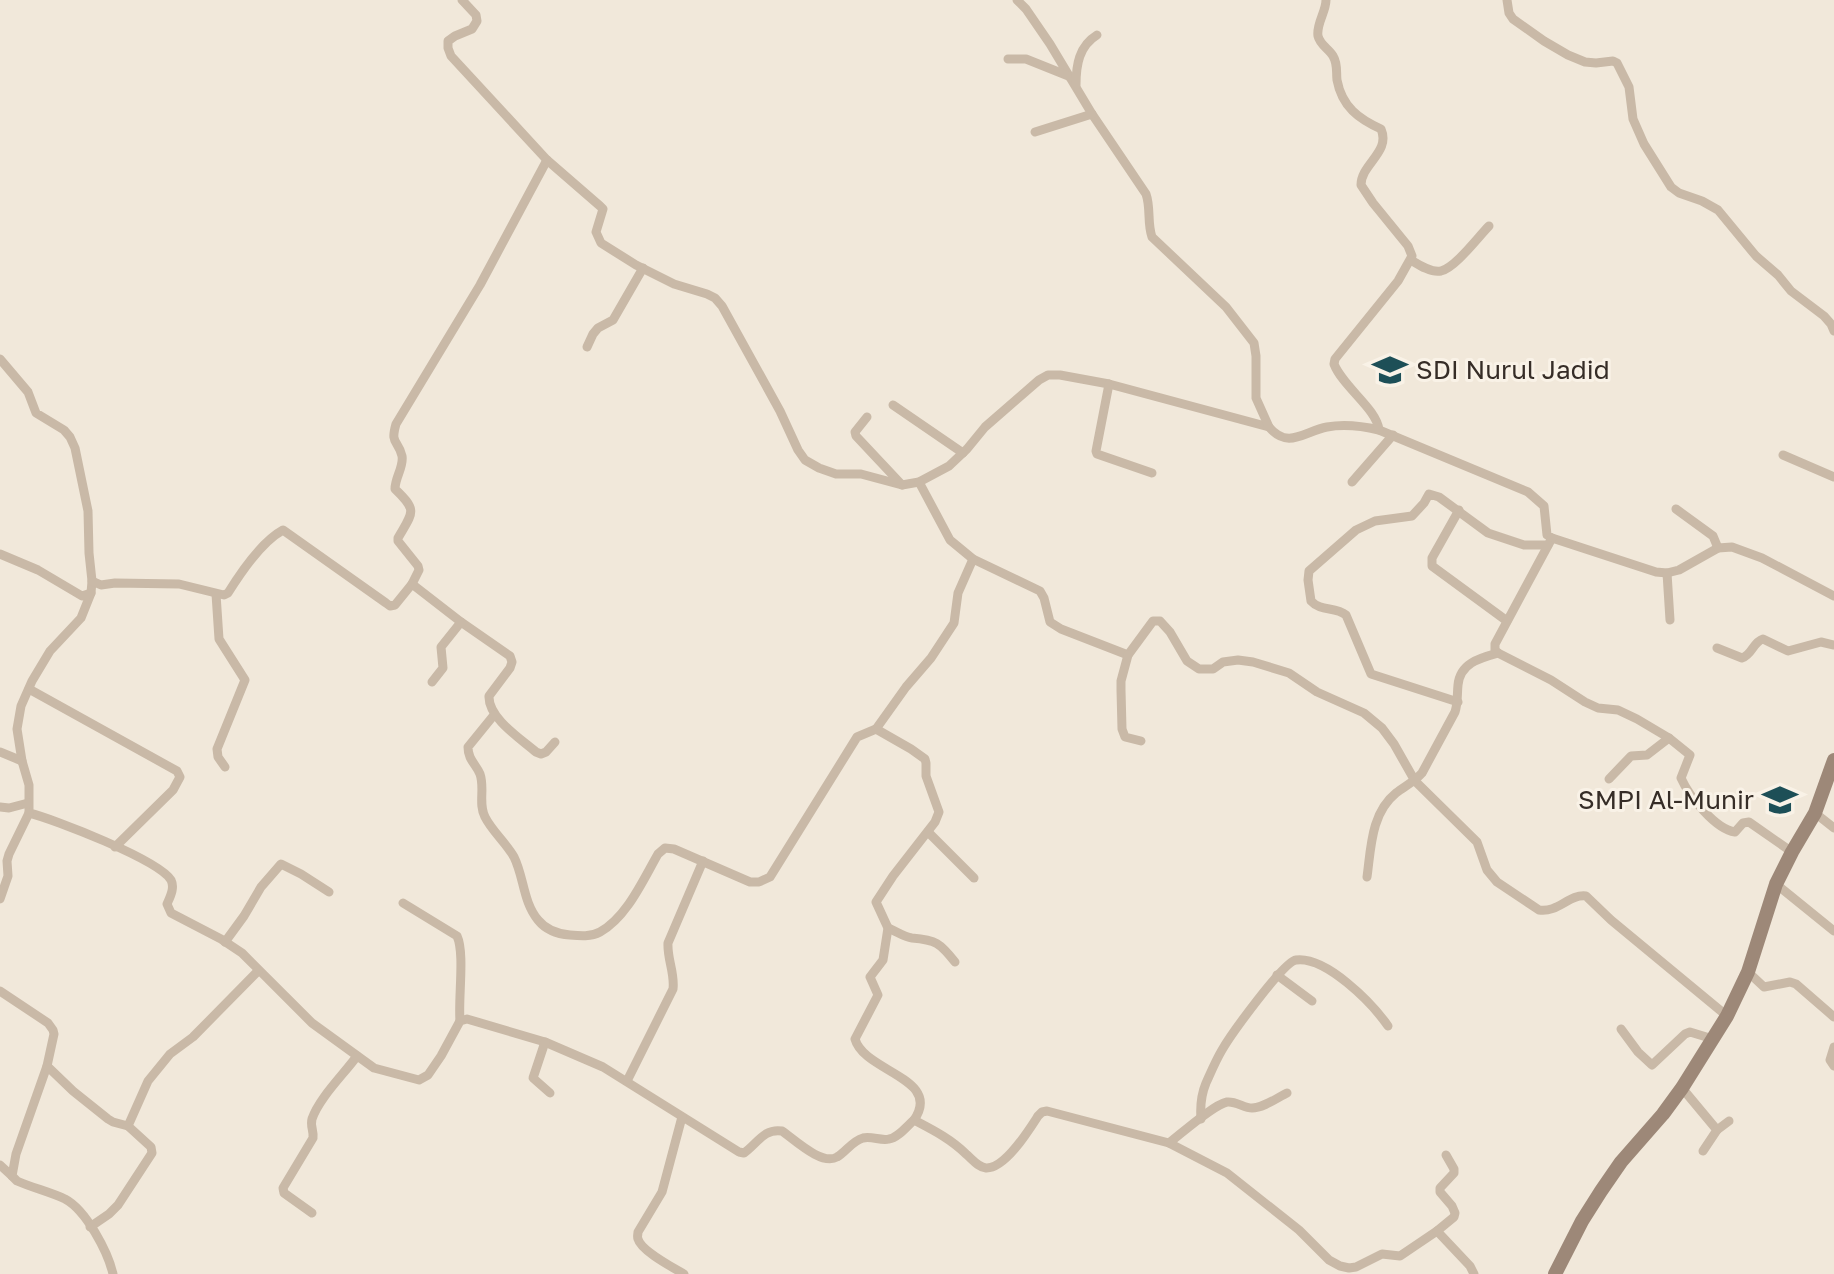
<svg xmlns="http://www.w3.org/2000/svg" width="1834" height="1274" font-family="'Golos Text',sans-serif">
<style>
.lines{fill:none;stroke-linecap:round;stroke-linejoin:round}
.street{stroke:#c9b9a7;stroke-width:9}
.secondary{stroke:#9d8878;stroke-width:14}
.labels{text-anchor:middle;stroke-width:6;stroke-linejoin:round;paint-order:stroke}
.poi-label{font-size:26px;fill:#362d27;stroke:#f9f2e7;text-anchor:start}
</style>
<rect width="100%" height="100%" fill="#f1e8da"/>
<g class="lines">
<g class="street">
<path d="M462,0l14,15 1,6 -5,8 -17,7 -7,5v7l3,8 96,104 53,46 3,3 -7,23 5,11 35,22 38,19 33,10 8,4 7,8 58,105 18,39 7,10 14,8 17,6h25l41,11 17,-3 30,-16 18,-17 18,-22 54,-47 9,-5h12l49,9 160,43c19,23 36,4 58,0 17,-3 35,-1 52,3l149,62 16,14 3,29 5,3 104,34 11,1 12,-3 39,-22 14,-1 30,11 72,38"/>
<path d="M1017,0l9,9 24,35 42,70 54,80c5,14 1,29 6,43l74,70 28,36 2,13v42l13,29"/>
<path d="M1326,0c0,12 -10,24 -8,36 2,9 11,13 15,20 5,8 3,16 4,24 5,27 22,39 44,49 10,23 -20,35 -20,56l12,18 35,43 4,10 -14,25 -63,78 -1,5c9,23 43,45 45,66"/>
<polyline points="1507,0 1509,13 1513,19 1544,41 1568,55 1585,62 1596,63 1613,61 1617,63 1629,87 1633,119 1644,144 1671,187 1679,193 1702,201 1718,210 1756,256 1778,275 1791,291 1824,316 1831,324 1834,331"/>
<polyline points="1008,59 1026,59 1071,77"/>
<path d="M1076,85c0,-20 3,-39 21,-50"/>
<polyline points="1035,132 1092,114"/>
<path d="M1411,260c8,5 20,13 30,11 15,-4 37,-34 48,-45"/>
<polyline points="587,347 593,334 598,328 613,320 643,268"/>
<path d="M0,359l28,33 8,21 28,17 6,7 5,11 13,63 1,42 3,28 -1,12 -10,25 -31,33 -18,30 -11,25 -4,23 5,32 7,24v28c25,6 130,47 142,67 4,8 -1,17 -4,24l4,9 50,26 21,14 70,70 62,45 45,12 9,-5 13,-19 19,-35 7,-2 78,23 58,25 136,85 5,1c13,-9 20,-25 38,-22 13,9 40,35 55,26 9,-5 15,-16 26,-19 9,-2 18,3 26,1 9,-1 18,-13 25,-19 19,10 37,19 52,34 6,5 12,13 20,14 19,1 43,-38 52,-52l4,-4 5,-1 122,32 58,30 72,57 30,30 11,6 9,2 7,-1 26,-13 18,2 37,-25 33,35 4,8"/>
<polyline points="1109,384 1096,451 1097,454 1152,473"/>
<polyline points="893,405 963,453"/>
<polyline points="867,417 855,432 856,436 902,485"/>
<polyline points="1783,455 1834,477"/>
<path d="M919,482l31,58 23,19 67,32 4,7 6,24 11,7 67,26 25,-34h7l10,11 17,29 12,8h14l10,-7 15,-2 15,2 36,11 28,19 47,21 18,15 12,16 21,37 62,61 10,28 10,12 42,28c19,3 30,-16 47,-14l25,24 116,96"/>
<polyline points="1352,482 1393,435"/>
<polyline points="1676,509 1713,536 1718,548"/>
<polyline points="1459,510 1432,558 1432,566 1507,621"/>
<path d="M1552,538l-57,106v6l3,3 53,27 34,22 13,6 20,2 19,9 32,19 21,17 -9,23c8,18 34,51 54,54l8,-9 6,-1 43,30"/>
<polyline points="0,554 38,570 82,596 91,593"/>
<polyline points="1667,573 1670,620"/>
<path d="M92,581l9,4 14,-2 64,1 45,11 4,-2c13,-21 33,-51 55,-63l103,73 4,3 5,-1 17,-21 7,-14 -1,-4 -20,-25v-3c15,-26 20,-27 -3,-49 0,-12 9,-22 7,-33 -4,-17 -12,-11 -6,-32l84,-139 67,-125"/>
<path d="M412,584l49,38 49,34 2,6 -2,6 -21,28c-1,22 32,43 47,56l5,2 5,-2 9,-10"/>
<polyline points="216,594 219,639 245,680 217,749 218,757 225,767"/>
<path d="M1717,648l25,10c10,-3 11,-16 21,-19l25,12 33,-9 13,3"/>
<polyline points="1128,655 1121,681 1121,690 1122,729 1125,737 1141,741"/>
<polyline points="432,682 443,668 441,647 461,622"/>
<polyline points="29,689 177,771 180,777 173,790 115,847"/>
<path d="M1458,702l-87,-28 -25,-59c-11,-9 -25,-3 -35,-14l-3,-21 1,-9 47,-41 19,-9 37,-5 12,-13 5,-9 10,3 49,36 36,12h24"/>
<path d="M494,715l-26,32c0,13 8,17 12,27 5,14 -2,30 5,43 7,14 21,26 29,40 10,20 9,45 24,63 8,10 19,14 32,15 10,1 21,2 30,-3 27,-15 43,-52 58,-78l7,-6 9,1 76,33h9l11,-5 87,-140 19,-8"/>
<polyline points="0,752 22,761"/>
<polyline points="1609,779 1631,756 1647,755 1669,738"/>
<polyline points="0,807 9,808 28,803"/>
<polyline points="1815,813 1834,828"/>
<polyline points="928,832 974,878"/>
<path d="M1367,877c4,-29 4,-64 29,-84 9,-7 18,-11 26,-20l33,-61c3,-9 2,-18 3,-27 2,-22 22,-27 40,-32"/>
<polyline points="1776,884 1834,931"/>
<polyline points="0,899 8,876 7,861 9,854 29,813"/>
<path d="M403,903l54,33c8,17 1,62 3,85"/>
<path d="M888,928c8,3 16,9 24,10 24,2 28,5 43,24"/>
<polyline points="225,942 244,916 261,887 281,864 301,874 329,892"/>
<polyline points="1748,972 1764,987 1790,982 1796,984 1834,1017"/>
<polyline points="1277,975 1312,1001"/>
<path d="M0,991l48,32 5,7 1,4 -7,32 -31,88 -4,22 5,5c16,7 33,11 48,18 21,11 43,53 48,75"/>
<polyline points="1621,1029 1638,1052 1652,1065 1685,1034 1690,1032 1713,1039"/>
<polyline points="545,1042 533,1078 550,1093"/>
<polyline points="1834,1047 1830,1060 1834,1066"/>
<polyline points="47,1066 73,1091 108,1119 113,1122 128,1126"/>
<path d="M627,1081l46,-92c2,-16 -6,-30 -5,-46l35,-82"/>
<polyline points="1682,1088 1717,1130 1703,1151"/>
<path d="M682,1117l-20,75 -24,40c0,2 -1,5 0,7 3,12 36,29 46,35"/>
<path d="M1201,1119c-1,-13 0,-24 5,-36 5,-11 10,-23 16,-33 8,-14 61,-88 74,-90 30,-4 76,43 92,66"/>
<path d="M914,1120c29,-42 -50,-48 -59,-81l23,-44 -8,-18 13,-17 5,-32 -12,-26 17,-26 42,-54 4,-10 -13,-36v-13l-1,-4 -14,-10 -35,-20 30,-42 25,-29 23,-35 4,-30 15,-34"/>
<polyline points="1717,1130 1729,1121"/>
<path d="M1169,1143c13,-10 44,-38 58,-41 9,-1 17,6 25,6 11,0 25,-10 35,-15"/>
<polyline points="0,1165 12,1176"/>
<path d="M312,1213l-28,-20 -1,-5 30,-50c1,-7 -3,-12 -1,-19 7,-21 32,-45 45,-63"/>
<polyline points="90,1227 109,1214 118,1205 152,1153 151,1147 128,1126 148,1081 170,1054 193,1037 258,971"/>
<polyline points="1437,1231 1454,1217 1455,1213 1452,1206 1440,1192 1440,1188 1454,1173 1454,1169 1446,1155"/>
</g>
<polyline class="secondary" points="1555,1274 1582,1221 1601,1191 1621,1162 1663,1114 1682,1088 1727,1016 1748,972 1776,884 1792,852 1815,813 1834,760"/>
</g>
<defs>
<g id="school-bare" transform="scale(2.76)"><path d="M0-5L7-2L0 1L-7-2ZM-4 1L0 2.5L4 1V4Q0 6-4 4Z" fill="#1d4f57" stroke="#f9f2e7" stroke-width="2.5" paint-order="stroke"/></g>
</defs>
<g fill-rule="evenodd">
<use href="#school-bare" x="1390" y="370"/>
<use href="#school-bare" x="1780" y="800"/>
</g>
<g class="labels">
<g class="poi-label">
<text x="1416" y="379">SDI Nurul Jadid</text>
<text x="1754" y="809" text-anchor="end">SMPI Al-Munir</text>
</g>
</g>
</svg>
